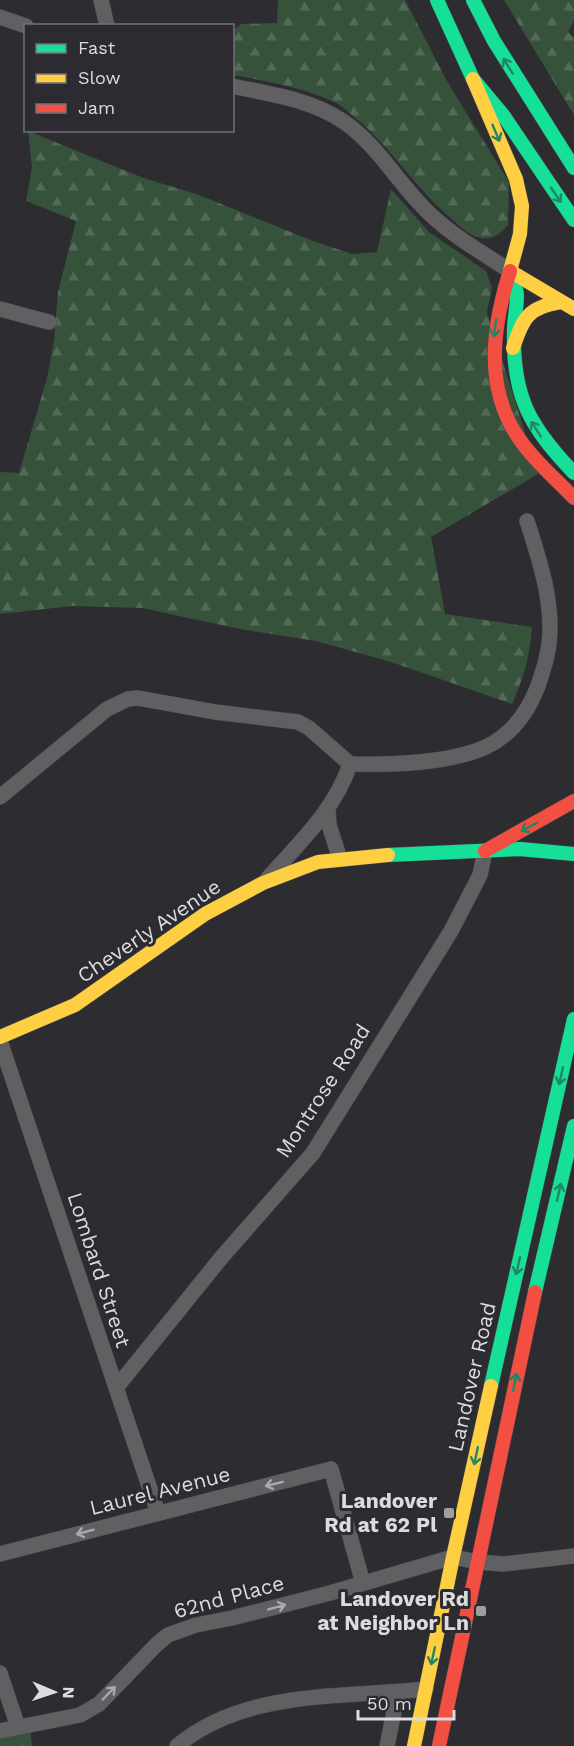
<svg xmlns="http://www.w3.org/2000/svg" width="574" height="1746" font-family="'Work Sans',sans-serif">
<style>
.forest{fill:url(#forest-firs)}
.park{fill:url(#park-crowns)}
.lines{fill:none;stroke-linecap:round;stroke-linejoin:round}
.street-casing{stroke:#49484c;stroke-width:16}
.fast-casing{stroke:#49484c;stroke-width:15}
.slow-casing{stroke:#49484c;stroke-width:15}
.jam-casing{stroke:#49484c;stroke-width:15}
.street{stroke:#605f62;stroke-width:15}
.fast{stroke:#16e098;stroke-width:14}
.slow{stroke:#ffcf43;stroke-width:14}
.jam{stroke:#f24e42;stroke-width:14}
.oneway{stroke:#218664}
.oneway2{stroke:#aaa9ad}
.poi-dot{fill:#9f9ea2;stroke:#2c2b31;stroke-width:2}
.labels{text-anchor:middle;stroke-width:6;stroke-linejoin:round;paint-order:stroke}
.street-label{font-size:21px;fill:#dcdbdf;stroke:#2c2b31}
.poi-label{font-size:21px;font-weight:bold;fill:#dcdbdf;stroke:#2c2b31;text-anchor:end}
</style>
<defs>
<pattern id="forest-firs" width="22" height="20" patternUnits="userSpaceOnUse" patternTransform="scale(1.5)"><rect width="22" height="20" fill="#37523b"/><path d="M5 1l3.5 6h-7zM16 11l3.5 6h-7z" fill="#536a57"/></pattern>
<pattern id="park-crowns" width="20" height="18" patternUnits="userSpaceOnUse" patternTransform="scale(1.5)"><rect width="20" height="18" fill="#37523b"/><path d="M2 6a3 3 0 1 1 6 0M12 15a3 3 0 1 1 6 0" fill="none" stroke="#536a57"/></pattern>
</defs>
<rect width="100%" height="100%" fill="#2d2c30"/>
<g class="forest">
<path d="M 278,0 L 405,0 L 448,83 L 509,182 L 508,225 C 501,233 493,240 481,238 C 470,236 462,228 454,221 C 416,190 391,146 353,116 C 347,111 341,105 334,102 C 305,88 265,81 233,75 L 232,31 L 241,24 L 277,23 Z"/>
<path d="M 504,0 L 574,0 L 574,20 L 568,32 L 574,37 L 574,115 Z"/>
<path d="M 28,131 L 141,177 L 199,195 L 313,241 L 352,254 L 377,252 L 391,189 L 429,232 L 486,271 L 492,288 L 487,312 L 538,474 L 431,537 L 445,614 L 532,627 C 530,655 524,678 512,704 L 391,662 L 316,641 L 240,629 L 142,608 L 72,606 L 0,614 L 0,472 L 19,473 L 47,378 L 54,341 L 58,292 L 76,221 L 26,201 L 32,167 Z"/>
</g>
<path class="park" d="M 30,1727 L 32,1746 L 0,1746 L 0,1731 Z"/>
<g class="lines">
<defs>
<g id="street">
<path d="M 101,0 L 107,26"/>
<path d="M 0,17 L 26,26"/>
<path d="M 232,86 C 269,94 309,99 341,120 C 375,142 394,177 422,206 C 447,233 480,251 510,271"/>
<path d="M 0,309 L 49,322"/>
<path d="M 350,764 C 392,765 447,764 486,747 C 511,735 528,712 538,686 C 541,676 545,666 547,655 C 557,612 540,561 527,521"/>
<path d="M 0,797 L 107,709 L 128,699 L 138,698 L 215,712 L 298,722 L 309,728 L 350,764 C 335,810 299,843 268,878"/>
<path d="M 328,809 L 329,825 L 340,859"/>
<path d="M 0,1041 L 158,1513"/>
<path d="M 116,1388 L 221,1258 L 313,1153 L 451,931 L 480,875 L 485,851"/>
<path d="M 0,1554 L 331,1469 L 363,1583"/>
<path d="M 0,1673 L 18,1727"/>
<path d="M 0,1731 L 80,1715 L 99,1704 L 157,1644 L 168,1635 L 196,1625 L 232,1618 L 330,1593 L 453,1557 L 478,1562 L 504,1564 L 574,1556"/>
<path d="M 177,1746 C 245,1689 343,1698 426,1689"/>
<path d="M 387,1746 L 398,1692"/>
</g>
<g id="fast">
<path d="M 437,0 L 473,79 L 503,115 L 574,220"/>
<path d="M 473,0 L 494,41 L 574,168"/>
<path d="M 510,271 C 522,298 515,303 514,329 C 512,396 529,426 574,473"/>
<path d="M 388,855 L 520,849 L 574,854"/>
<path d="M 535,1292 L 574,1126"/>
<path d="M 491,1386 L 574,1019"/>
</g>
<g id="slow">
<path d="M 473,79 L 516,179 L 522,206 L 520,234 L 510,271 L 574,309"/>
<path d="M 513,348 C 523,318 528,307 561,302"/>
<path d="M 0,1037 L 75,1005 L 205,914 L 263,883 L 318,862 L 388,855"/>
<path d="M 414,1746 L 453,1557 L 491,1386"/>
</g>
<g id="jam">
<path d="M 510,271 C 492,328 484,389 520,440 C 535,462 556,479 574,498"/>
<path d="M 485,851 L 574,801"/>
<path d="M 439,1746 L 535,1292"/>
</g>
</defs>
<use href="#street" class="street-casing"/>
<use href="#fast" class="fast-casing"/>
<use href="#slow" class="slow-casing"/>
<use href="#jam" class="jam-casing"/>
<use href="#street" class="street"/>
<use href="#fast" class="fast"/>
<use href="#slow" class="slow"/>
<use href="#jam" class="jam"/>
</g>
<defs><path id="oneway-shaft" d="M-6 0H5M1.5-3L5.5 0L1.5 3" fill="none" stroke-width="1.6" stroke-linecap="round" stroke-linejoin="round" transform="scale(1.5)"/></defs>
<g class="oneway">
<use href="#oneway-shaft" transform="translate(508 66) rotate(-121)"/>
<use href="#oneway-shaft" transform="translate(496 133) rotate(67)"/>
<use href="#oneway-shaft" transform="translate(556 195) rotate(56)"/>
<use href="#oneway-shaft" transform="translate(495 328) rotate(98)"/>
<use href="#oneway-shaft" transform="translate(536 429) rotate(-123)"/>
<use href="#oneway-shaft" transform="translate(529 827) rotate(152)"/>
<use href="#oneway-shaft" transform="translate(561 1076) rotate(103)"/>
<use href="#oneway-shaft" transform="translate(559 1192) rotate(-77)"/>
<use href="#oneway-shaft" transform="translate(518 1266) rotate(103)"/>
<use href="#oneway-shaft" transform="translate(515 1382) rotate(-78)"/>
<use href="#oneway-shaft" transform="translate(476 1456) rotate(102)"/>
<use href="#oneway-shaft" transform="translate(433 1656) rotate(102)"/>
</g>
<g class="oneway2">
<use href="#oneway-shaft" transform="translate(274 1484) rotate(166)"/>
<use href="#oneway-shaft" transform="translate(85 1532) rotate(165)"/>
<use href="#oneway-shaft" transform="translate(277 1607) rotate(-15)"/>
<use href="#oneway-shaft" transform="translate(109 1693) rotate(-46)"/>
</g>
<g class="poi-dot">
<rect x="443" y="1507" width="12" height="12" rx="3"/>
<rect x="475" y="1605" width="12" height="12" rx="3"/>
</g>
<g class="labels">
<g class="street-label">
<text transform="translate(149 931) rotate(-34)" y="7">Cheverly Avenue</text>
<text transform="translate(323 1091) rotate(-57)" y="7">Montrose Road</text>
<text transform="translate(99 1270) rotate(72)" y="7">Lombard Street</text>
<text transform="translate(472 1377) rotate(-77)" y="7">Landover Road</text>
<text transform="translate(160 1491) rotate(-14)" y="7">Laurel Avenue</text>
<text transform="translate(229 1597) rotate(-15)" y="7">62nd Place</text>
</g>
<g class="poi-label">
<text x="437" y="1508">Landover<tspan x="437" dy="24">Rd at 62 Pl</tspan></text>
<text x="469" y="1606">Landover Rd<tspan x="469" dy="24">at Neighbor Ln</tspan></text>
</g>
</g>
<rect x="24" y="24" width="210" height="108" fill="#2c2b31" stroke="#727177" stroke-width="1.5"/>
<rect x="36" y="44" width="30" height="9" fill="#16e098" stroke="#727177" stroke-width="1.5"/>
<text x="78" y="54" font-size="18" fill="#dcdbdf">Fast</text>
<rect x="36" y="74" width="30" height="9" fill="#ffcf43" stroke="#727177" stroke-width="1.5"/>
<text x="78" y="84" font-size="18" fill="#dcdbdf">Slow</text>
<rect x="36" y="104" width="30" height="9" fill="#f24e42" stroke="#727177" stroke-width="1.5"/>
<text x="78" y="114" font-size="18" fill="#dcdbdf">Jam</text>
<g transform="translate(54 1692) rotate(92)" stroke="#2c2b31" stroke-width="4.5" paint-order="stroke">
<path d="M0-4.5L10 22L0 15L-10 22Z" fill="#dcdbdf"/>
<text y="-9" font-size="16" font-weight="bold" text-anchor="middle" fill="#dcdbdf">N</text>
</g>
<path d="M358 1710v9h96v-9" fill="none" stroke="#dcdbdf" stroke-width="3"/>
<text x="367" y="1710" font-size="18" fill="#dcdbdf" stroke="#2c2b31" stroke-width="4.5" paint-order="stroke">50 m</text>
</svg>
